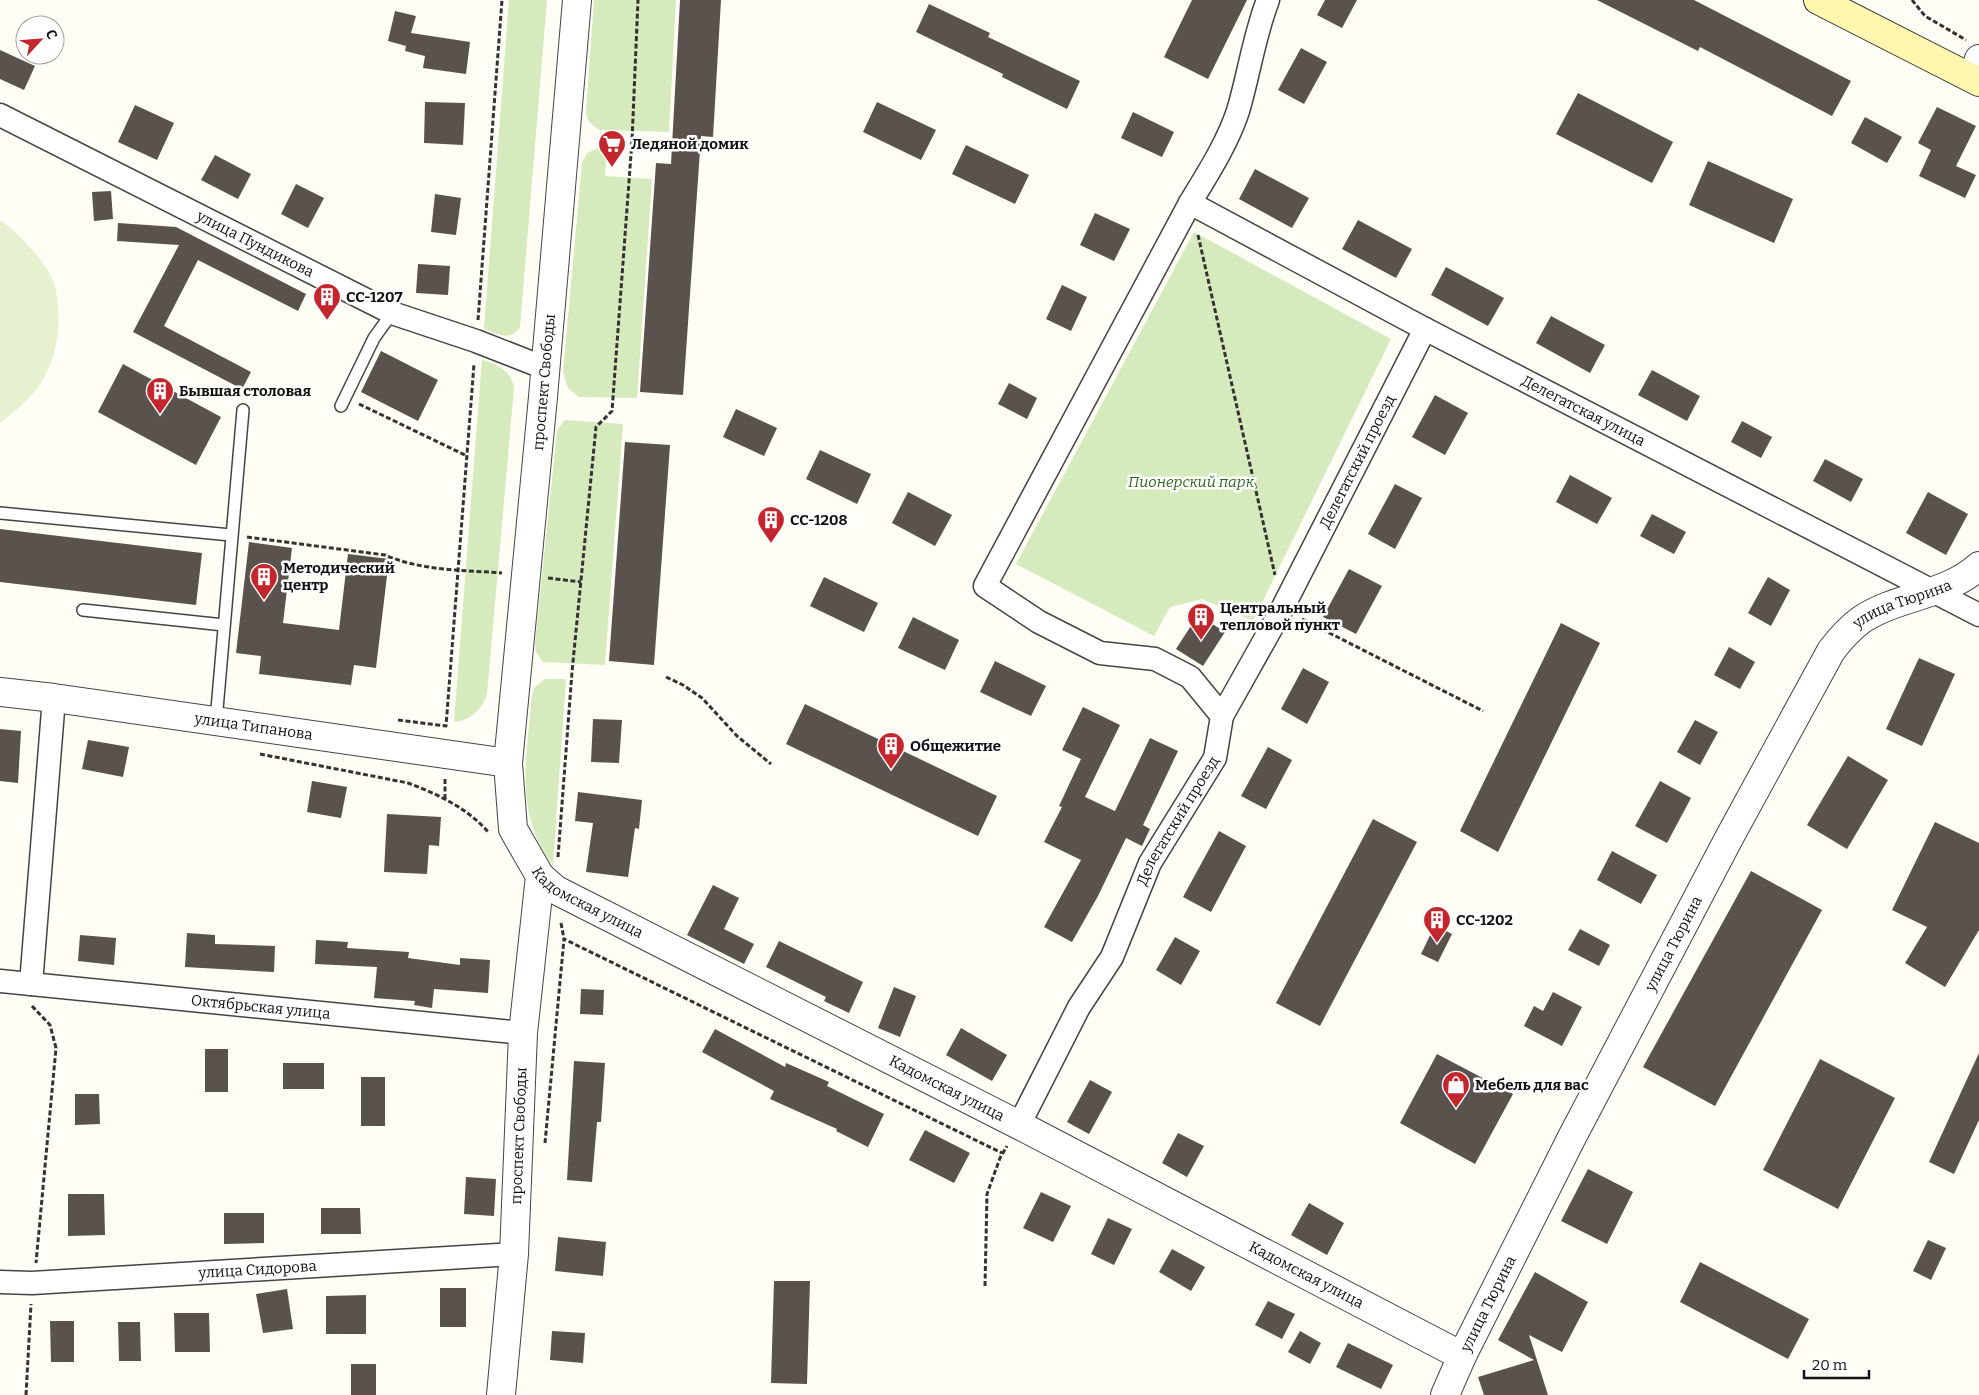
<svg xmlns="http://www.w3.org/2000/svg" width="1979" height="1395" font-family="Bitter,serif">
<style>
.green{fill:#d5ebbd}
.pitch{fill:#e6f2cf}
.building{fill:#5a524d}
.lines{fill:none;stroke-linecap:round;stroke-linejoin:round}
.service-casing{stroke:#444;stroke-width:14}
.minor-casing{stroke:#444;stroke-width:25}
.tertiary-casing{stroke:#444;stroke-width:30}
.secondary-casing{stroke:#333;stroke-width:30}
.path{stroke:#333;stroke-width:3;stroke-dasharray:5 2.5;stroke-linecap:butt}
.service{stroke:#fff;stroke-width:11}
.minor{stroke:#fff;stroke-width:22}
.tertiary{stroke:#fff;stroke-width:28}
.secondary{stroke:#fff6b0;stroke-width:28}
.labels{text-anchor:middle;stroke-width:5;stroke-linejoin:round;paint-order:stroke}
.poi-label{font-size:15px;font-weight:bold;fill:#111;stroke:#fff;text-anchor:start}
.street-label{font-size:15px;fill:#111;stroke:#fff}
.park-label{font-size:15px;font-style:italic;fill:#2f6b1f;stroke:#fff}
</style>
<rect width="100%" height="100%" fill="#fffdf5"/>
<g class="green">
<path d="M 509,0 L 547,0 L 520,327 C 511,342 497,334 484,329 Z"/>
<path d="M 594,0 L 676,0 L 669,132 L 600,130 C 592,126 587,121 586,112 Z"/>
<path d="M 598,148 L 607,148 L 605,176 L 652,179 L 637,398 L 579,397 L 568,388 L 563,372 L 582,163 L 587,153 Z"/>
<path d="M 1194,232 L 1391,339 L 1253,621 L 1202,599 L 1170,607 L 1154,636 L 1016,564 Z"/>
<path d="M 482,359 C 497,366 511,369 514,388 L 487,694 C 482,710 471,720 454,722 Z"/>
<path d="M 565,420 L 623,424 L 605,665 L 543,662 L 536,652 L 535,644 L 557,430 Z"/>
<path d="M 545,679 L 566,679 L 553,865 C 513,813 527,755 532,695 L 534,688 Z"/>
</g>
<path class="pitch" d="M 0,220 C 17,231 51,267 55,287 C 63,321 58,357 39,386 C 29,400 14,412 0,423 Z"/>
<g class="building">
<path d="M 680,0 L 721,0 L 713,137 L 701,136 L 683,395 L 640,392 L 656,163 L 671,164 Z"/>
<path d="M 1192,0 L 1247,0 L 1208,79 L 1164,57 Z"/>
<path d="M 1325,0 L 1357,0 L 1342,28 L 1317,15 Z"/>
<path d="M 1597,0 L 1694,0 L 1851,81 L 1832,116 L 1700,47 L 1698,51 Z"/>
<path d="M 929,4 L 990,33 L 988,37 L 1080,81 L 1067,109 L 1002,77 L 1003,74 L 916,32 Z"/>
<path d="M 395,11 L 416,16 L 411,33 L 470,42 L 466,74 L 423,68 L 425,56 L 405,51 L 406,46 L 388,41 Z"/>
<path d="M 1301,48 L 1327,62 L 1304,104 L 1278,90 Z"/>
<path d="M 0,50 L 35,66 L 24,90 L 0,79 Z"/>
<path d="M 1578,93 L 1673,142 L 1652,183 L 1556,134 Z"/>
<path d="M 425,102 L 465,103 L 463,145 L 424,143 Z"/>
<path d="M 877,102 L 936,130 L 921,160 L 863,132 Z"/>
<path d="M 135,105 L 174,123 L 157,160 L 118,142 Z"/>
<path d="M 1937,107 L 1976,126 L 1956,166 L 1976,175 L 1965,198 L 1919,176 L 1931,150 L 1918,143 Z"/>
<path d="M 1133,112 L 1174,132 L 1162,157 L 1121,138 Z"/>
<path d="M 1865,117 L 1902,137 L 1887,163 L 1851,143 Z"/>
<path d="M 966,145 L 1029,175 L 1015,204 L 952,174 Z"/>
<path d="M 215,155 L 251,174 L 238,199 L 201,180 Z"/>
<path d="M 1708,161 L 1793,199 L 1774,243 L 1689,205 Z"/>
<path d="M 1255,169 L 1309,198 L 1292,228 L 1239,199 Z"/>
<path d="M 296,184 L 324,198 L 308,228 L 281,214 Z"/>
<path d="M 111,191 L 113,219 L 94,221 L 92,192 Z"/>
<path d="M 435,194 L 461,198 L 456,235 L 431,232 Z"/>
<path d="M 1095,213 L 1130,229 L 1114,261 L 1080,245 Z"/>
<path d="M 1358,220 L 1412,249 L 1396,278 L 1342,249 Z"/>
<path d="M 118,223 L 176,227 L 306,294 L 298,311 L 198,260 L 164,326 L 251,372 L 242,389 L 133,332 L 179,245 L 117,241 Z"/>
<path d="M 418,264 L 450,266 L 448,295 L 416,293 Z"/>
<path d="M 1446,267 L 1504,298 L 1488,326 L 1431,295 Z"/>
<path d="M 1062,285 L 1087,297 L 1071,331 L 1046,319 Z"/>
<path d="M 1551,316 L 1605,345 L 1590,373 L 1536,343 Z"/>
<path d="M 381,351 L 438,380 L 418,421 L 361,392 Z"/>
<path d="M 123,364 L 221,417 L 196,465 L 98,412 Z"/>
<path d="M 1652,370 L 1700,396 L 1687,421 L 1638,395 Z"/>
<path d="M 1009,383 L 1037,398 L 1027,419 L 998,404 Z"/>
<path d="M 1435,395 L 1468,413 L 1445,455 L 1412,437 Z"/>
<path d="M 736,409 L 777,428 L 764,456 L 723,437 Z"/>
<path d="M 1742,421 L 1772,437 L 1761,458 L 1731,442 Z"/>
<path d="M 625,442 L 670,445 L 654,665 L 609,661 Z"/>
<path d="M 820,450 L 871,474 L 857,504 L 806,479 Z"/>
<path d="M 1825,459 L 1863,479 L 1851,502 L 1813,481 Z"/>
<path d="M 1570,475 L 1612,498 L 1597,524 L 1556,502 Z"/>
<path d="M 1395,484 L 1422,498 L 1395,549 L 1368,534 Z"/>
<path d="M 908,492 L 952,515 L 935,546 L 892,523 Z"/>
<path d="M 1928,492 L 1968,514 L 1946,555 L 1906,533 Z"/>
<path d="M 1652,514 L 1686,532 L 1674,554 L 1640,536 Z"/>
<path d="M 0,529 L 202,553 L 196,605 L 0,582 Z"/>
<path d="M 249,542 L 292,548 L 283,623 L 339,630 L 348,554 L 389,559 L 376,668 L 354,665 L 351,685 L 259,674 L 261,656 L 236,653 Z"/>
<path d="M 1349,569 L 1382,586 L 1356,634 L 1323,617 Z"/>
<path d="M 824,577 L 878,603 L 864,632 L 810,606 Z"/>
<path d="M 1768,577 L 1790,590 L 1771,626 L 1748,613 Z"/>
<path d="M 1198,615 L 1225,632 L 1203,666 L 1176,649 Z"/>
<path d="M 913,617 L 959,640 L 945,670 L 898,648 Z"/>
<path d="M 1561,623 L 1600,643 L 1498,852 L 1460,831 Z"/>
<path d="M 1729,647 L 1755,662 L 1740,689 L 1714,675 Z"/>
<path d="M 1919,658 L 1955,674 L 1922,746 L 1886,729 Z"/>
<path d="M 995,661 L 1046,686 L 1031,716 L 980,692 Z"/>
<path d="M 1303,668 L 1329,682 L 1307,724 L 1281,709 Z"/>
<path d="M 805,704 L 997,796 L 978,836 L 786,744 Z"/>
<path d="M 1083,707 L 1120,725 L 1085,797 L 1115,811 L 1150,738 L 1178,751 L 1143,825 L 1150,829 L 1142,846 L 1126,838 L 1098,896 L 1072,942 L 1044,927 L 1081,860 L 1044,842 L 1062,807 L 1059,806 L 1081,759 L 1062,750 Z"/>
<path d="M 593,719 L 622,720 L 619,763 L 591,762 Z"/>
<path d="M 1695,720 L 1718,732 L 1700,765 L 1677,752 Z"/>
<path d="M 0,729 L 21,731 L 18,783 L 0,781 Z"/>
<path d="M 88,740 L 129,747 L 123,777 L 82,769 Z"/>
<path d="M 1268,747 L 1292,760 L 1266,809 L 1241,796 Z"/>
<path d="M 1848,756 L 1888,780 L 1847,849 L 1807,825 Z"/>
<path d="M 312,781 L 347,787 L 341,818 L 307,812 Z"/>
<path d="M 1660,781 L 1691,798 L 1667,843 L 1635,826 Z"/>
<path d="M 578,792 L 642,800 L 639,829 L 635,828 L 628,877 L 586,872 L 593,823 L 575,821 Z"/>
<path d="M 387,814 L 441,817 L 439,846 L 429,845 L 427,874 L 384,872 Z"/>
<path d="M 1373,819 L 1417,842 L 1320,1026 L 1276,1003 Z"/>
<path d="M 1935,822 L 1979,843 L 1979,930 L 1945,987 L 1905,963 L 1927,927 L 1892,910 Z"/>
<path d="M 1219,831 L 1246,846 L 1211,912 L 1183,897 Z"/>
<path d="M 1612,851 L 1657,875 L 1641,904 L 1597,880 Z"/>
<path d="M 1751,871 L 1822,910 L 1715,1106 L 1643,1067 Z"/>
<path d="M 713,885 L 739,898 L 724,929 L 754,944 L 744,964 L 687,935 Z"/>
<path d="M 1435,925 L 1452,934 L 1438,962 L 1421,954 Z"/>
<path d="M 1580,929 L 1610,945 L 1599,966 L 1568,950 Z"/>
<path d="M 187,933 L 215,935 L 215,944 L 275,946 L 274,972 L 185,967 Z"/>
<path d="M 80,935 L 116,938 L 114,965 L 78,961 Z"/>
<path d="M 1175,937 L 1200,951 L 1181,985 L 1156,970 Z"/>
<path d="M 316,940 L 348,942 L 347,948 L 409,952 L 408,958 L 460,965 L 460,958 L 490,960 L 488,993 L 434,989 L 432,1008 L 414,1005 L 415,1001 L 374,998 L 377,967 L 315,964 Z"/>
<path d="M 779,941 L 863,982 L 849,1013 L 824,1001 L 826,997 L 766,967 Z"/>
<path d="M 894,987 L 916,996 L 900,1037 L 878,1028 Z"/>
<path d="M 581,989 L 604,990 L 603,1015 L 580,1014 Z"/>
<path d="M 1553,992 L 1582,1007 L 1562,1046 L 1524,1026 L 1534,1006 L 1543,1011 Z"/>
<path d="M 961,1028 L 1007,1055 L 992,1081 L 946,1055 Z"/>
<path d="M 715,1029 L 785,1067 L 786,1063 L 829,1082 L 827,1086 L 884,1114 L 868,1147 L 836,1131 L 837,1129 L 770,1099 L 774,1091 L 702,1052 Z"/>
<rect x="205" y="1049" width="23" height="43"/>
<path d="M 1979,1053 L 1979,1120 L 1954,1174 L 1929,1162 Z"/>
<path d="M 1437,1054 L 1513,1094 L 1475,1164 L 1400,1123 Z"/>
<path d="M 1820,1059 L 1895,1098 L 1838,1209 L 1763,1170 Z"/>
<path d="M 574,1061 L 605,1063 L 601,1122 L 597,1122 L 592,1182 L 567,1180 Z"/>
<rect x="283" y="1063" width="41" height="26"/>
<rect x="361" y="1077" width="24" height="49"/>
<path d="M 1090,1080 L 1112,1092 L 1089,1134 L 1067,1122 Z"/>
<path d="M 75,1094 L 99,1094 L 100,1124 L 75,1125 Z"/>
<path d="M 925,1130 L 970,1153 L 954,1183 L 909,1160 Z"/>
<path d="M 1178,1133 L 1204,1146 L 1187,1177 L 1162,1163 Z"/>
<path d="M 1588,1169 L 1633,1192 L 1607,1244 L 1561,1221 Z"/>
<path d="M 466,1177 L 496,1179 L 494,1216 L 464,1214 Z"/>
<path d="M 1041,1192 L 1071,1206 L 1053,1242 L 1023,1228 Z"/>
<path d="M 68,1194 L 104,1194 L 105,1235 L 68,1236 Z"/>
<path d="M 1309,1203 L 1344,1223 L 1327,1255 L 1291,1235 Z"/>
<path d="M 321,1208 L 360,1208 L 361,1234 L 321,1234 Z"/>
<path d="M 224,1213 L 264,1213 L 264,1243 L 224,1244 Z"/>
<path d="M 1108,1218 L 1132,1229 L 1114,1265 L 1091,1254 Z"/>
<path d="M 558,1237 L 606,1242 L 603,1276 L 555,1271 Z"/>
<path d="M 1928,1240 L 1946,1248 L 1931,1280 L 1913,1271 Z"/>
<path d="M 1172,1249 L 1205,1267 L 1191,1291 L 1159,1272 Z"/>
<path d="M 1700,1262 L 1809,1319 L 1788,1359 L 1680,1302 Z"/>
<path d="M 1535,1272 L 1588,1302 L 1562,1352 L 1529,1335 L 1548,1395 L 1484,1395 L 1478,1377 L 1534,1360 L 1498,1340 Z"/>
<path d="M 774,1281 L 810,1281 L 807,1384 L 771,1383 Z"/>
<rect x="440" y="1288" width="26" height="39"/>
<path d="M 287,1289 L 293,1329 L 263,1333 L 256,1294 Z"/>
<path d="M 366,1295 L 366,1334 L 326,1334 L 326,1296 Z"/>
<path d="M 1268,1301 L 1295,1314 L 1282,1339 L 1255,1325 Z"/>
<path d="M 174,1313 L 209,1313 L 210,1352 L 175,1352 Z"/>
<path d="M 50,1321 L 74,1321 L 74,1362 L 51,1362 Z"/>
<path d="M 118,1322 L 140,1322 L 141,1361 L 119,1361 Z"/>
<path d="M 552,1331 L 585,1333 L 583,1363 L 550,1360 Z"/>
<path d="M 1300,1331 L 1321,1343 L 1310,1364 L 1288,1352 Z"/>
<path d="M 1348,1343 L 1393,1365 L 1381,1389 L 1336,1367 Z"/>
<rect x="351" y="1364" width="25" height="31"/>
</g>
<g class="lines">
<defs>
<g id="service">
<path d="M 341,406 L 374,338 L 392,313"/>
<path d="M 0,513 L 231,535"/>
<path d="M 83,610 L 224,625"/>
<path d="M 216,721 L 243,410"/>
</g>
<g id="minor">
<path id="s1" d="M 0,115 L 392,313 L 476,341 L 545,368"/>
<path id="s2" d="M 1190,203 L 1425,329 L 1979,615"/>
<path d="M 1222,716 L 1190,677 L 1155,659 L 1100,653 L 1039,622 L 985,586 L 1190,203 C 1208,173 1227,144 1238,111 C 1249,74 1254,36 1268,0"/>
<path id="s3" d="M 0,981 L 523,1033"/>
<path d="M 31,984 L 54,698"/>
<path id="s4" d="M 1019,1125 L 1079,1007 L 1112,957 L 1150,863 L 1215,758 L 1222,716 L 1282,609 L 1425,329"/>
<path id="s5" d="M 0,1282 L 32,1283 L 514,1254"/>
</g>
<g id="tertiary">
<path id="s6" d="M 577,0 L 543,397 L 508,763 L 513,829 L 540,876 L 556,890 L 1019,1125 L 1462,1356"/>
<path d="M 1972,78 L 1979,59"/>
<path id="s7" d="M 0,692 L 54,698 L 508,763"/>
<path id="s8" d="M 501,1395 L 514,1254 L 523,1033 L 540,876"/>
<path id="s9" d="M 1445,1395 L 1462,1356 L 1571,1139 L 1729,838 L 1831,651 C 1840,639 1849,629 1861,620 C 1896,596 1946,596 1979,566"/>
</g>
<path id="secondary" d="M 1818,0 L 1979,82"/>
</defs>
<use href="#service" class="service-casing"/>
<use href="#minor" class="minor-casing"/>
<use href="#tertiary" class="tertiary-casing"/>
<use href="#secondary" class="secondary-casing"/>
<g class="path">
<path d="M 1912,0 L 1925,16 L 1966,40"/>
<path d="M 1198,235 L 1275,575"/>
<path d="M 478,320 L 502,0"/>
<path d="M 359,404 L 467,456"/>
<path d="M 247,537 L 385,555 C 422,571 463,570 502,573"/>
<path d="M 548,578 L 581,582"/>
<path d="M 1302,619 L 1483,711"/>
<path d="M 666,677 L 683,685 L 702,698 L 737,736 L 771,764"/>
<path d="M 398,720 L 446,726 L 474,364"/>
<path d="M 260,754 L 408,783 C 437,794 468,808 489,833"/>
<path d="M 445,799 L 445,779"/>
<path d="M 558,857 L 572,672 L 596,427 L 612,411 L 632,141 L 638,0"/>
<path d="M 561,923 L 564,939"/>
<path d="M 32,1006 L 50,1025 L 56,1048 L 36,1263"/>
<path d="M 545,1143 L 564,939 L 1002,1153"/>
<path d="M 985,1286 L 987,1194 L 1000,1158 L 1007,1146"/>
<path d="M 26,1395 L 31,1304"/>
</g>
<use href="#service" class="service"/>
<use href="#minor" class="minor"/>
<use href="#tertiary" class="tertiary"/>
<use href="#secondary" class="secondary"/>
</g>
<defs>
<symbol id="supermarket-pin" viewBox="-11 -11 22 30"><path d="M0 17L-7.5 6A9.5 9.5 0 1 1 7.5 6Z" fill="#c4262e" stroke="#fff"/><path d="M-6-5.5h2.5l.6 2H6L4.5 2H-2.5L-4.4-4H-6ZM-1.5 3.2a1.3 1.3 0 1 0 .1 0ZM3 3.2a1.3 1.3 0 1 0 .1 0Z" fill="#fff"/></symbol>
<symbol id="building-pin" viewBox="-11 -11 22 30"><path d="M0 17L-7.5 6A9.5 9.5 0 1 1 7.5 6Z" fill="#c4262e" stroke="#fff"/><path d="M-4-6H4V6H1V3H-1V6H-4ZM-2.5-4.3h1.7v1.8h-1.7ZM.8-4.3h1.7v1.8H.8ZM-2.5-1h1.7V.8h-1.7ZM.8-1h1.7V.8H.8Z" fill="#fff"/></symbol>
<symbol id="shop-pin" viewBox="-11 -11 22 30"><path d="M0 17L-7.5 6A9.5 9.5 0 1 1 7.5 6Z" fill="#c4262e" stroke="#fff"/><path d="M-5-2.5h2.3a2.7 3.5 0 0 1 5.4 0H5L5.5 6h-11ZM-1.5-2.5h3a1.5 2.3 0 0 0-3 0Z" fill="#fff"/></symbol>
</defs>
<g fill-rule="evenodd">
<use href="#supermarket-pin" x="596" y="128" width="32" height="43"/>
<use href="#building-pin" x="311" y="281" width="32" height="43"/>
<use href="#building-pin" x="144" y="375" width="32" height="43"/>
<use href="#building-pin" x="755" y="504" width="32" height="43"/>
<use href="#building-pin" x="248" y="561" width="32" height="43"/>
<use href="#building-pin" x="1185" y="601" width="32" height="43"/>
<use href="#building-pin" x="875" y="730" width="32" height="43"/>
<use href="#building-pin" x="1421" y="904" width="32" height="43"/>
<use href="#shop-pin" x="1440" y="1069" width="32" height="43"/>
</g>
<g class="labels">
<g class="poi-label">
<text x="631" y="149">Ледяной домик</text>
<text x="346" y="302">СС-1207</text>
<text x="179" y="396">Бывшая столовая</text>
<text x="790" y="525">СС-1208</text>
<text x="283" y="573">Методический<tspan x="283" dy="17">центр</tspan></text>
<text x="1220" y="613">Центральный<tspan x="1220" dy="17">тепловой пункт</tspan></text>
<text x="910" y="751">Общежитие</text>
<text x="1456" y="925">СС-1202</text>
<text x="1475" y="1090">Мебель для вас</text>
</g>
<g class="street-label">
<text dy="5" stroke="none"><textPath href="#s1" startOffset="286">улица Пундикова</textPath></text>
<text transform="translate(544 382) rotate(-85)" y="5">проспект Свободы</text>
<text dy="5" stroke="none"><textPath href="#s2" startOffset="445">Делегатская улица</textPath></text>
<text dy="5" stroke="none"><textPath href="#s4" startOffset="748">Делегатский проезд</textPath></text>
<text dy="5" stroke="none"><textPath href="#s9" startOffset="926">улица Тюрина</textPath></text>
<text dy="5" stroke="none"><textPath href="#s7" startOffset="256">улица Типанова</textPath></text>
<text dy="5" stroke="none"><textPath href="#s4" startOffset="344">Делегатский проезд</textPath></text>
<text dy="5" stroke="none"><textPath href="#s6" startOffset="941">Кадомская улица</textPath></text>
<text dy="5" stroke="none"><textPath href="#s9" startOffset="506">улица Тюрина</textPath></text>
<text dy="5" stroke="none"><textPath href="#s3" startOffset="262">Октябрьская улица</textPath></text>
<text dy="5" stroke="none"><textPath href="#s6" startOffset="1346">Кадомская улица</textPath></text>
<text dy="5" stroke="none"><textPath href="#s8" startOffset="260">проспект Свободы</textPath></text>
<text dy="5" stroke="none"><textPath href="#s5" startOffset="258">улица Сидорова</textPath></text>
<text dy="5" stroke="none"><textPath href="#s6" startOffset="1751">Кадомская улица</textPath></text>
<text dy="5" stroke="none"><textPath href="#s9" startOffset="101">улица Тюрина</textPath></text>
</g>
<g class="park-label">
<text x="1191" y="487">Пионерский парк</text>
</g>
</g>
<g transform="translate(40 40) rotate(64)"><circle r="24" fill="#ffffff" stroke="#a0a0a0"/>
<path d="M0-4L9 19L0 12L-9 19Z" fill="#c4262e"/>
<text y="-8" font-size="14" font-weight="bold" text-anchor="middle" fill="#111111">С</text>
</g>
<path d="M1804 1370v8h65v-8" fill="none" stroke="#111111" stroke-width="2.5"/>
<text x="1812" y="1370" font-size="15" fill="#111111" stroke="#ffffff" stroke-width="4" paint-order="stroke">20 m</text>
</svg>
